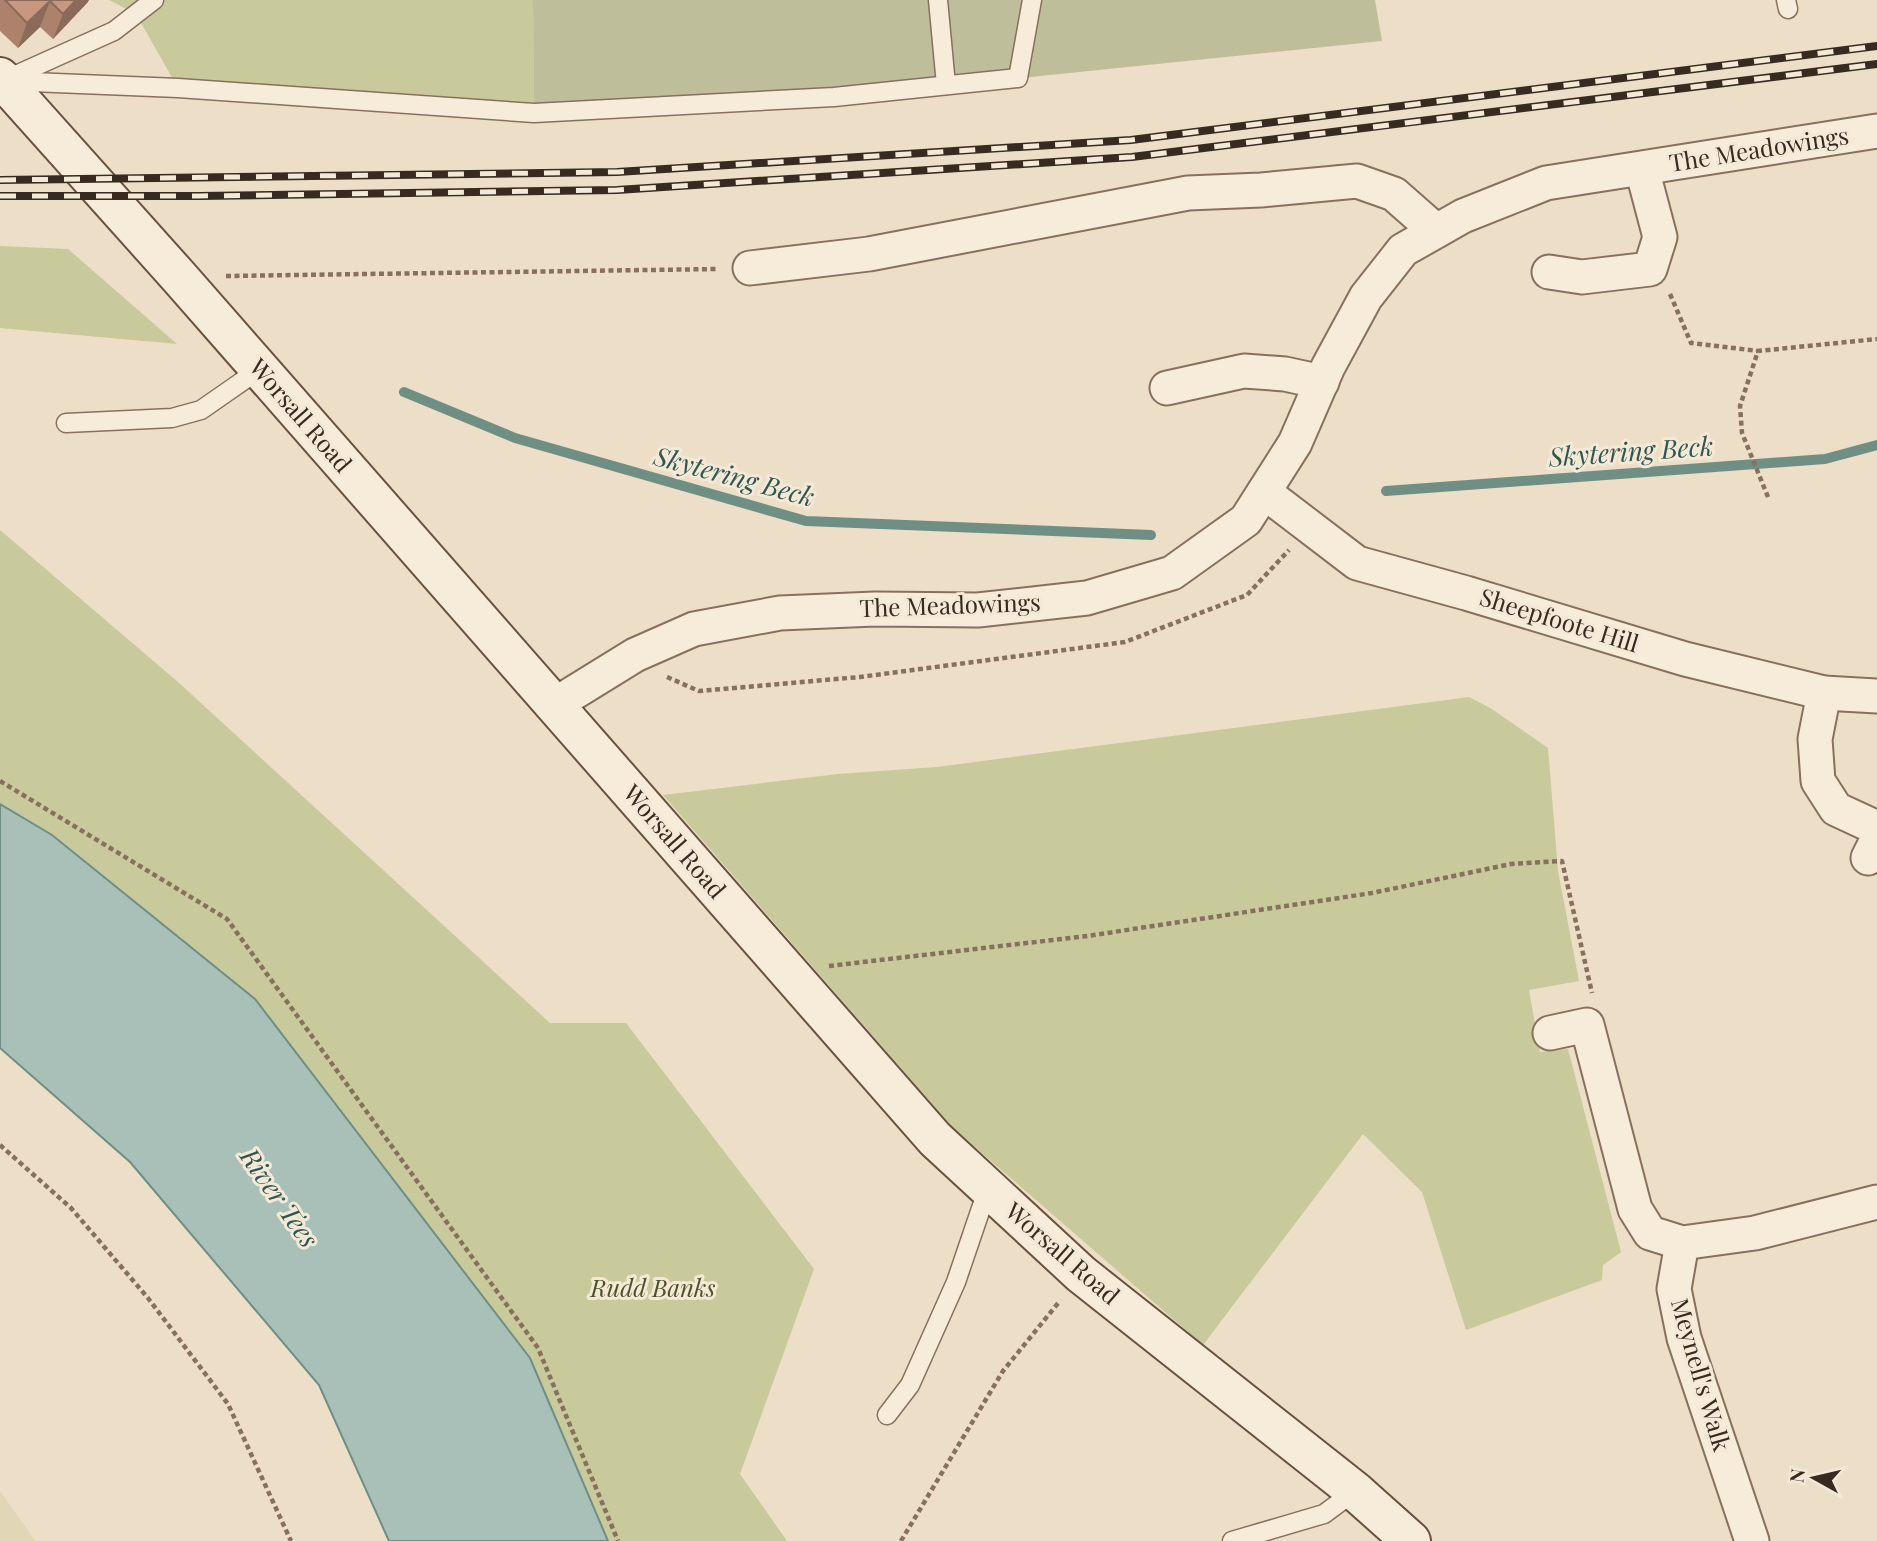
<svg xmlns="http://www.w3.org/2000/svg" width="1877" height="1541" font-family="'Playfair Display',serif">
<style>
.farmland{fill:#e1d6b5}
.green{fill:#c8ca9b}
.cemetery{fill:#bebf9a}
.water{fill:#a8c0b7;stroke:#6f8e84;stroke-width:2}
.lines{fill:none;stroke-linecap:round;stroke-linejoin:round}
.stream{stroke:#6f8e84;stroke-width:10}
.service-casing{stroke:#87705d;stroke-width:21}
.minor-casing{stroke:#87705d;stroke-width:37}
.secondary-casing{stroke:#695140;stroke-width:42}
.path{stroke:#87705d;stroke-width:4.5;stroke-dasharray:5 3.5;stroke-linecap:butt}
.service{stroke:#f7ecda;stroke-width:18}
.minor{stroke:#f7ecda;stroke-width:33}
.secondary{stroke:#f7ecda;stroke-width:38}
.rail-casing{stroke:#382a20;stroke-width:8}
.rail{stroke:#f4e9d6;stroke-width:5;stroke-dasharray:16;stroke-linecap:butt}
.wall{fill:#ac826d}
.shaded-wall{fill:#8c6a59}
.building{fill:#c8977f;stroke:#8c6a59;stroke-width:2}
.labels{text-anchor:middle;stroke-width:6;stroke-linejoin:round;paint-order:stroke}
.street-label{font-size:24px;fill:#382a20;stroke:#f4e9d6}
.park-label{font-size:24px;font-style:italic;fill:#4c5328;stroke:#f4e9d6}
.water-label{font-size:26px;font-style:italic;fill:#305751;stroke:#f4e9d6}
</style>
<rect width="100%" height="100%" fill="#ecdec7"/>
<path class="farmland" d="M 0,1491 L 35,1541 L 0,1541 Z"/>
<g class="green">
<path d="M 109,0 L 533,0 L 534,113 L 178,88 L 136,14 Z"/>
<path d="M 0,246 L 68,249 L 177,344 L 0,328 Z"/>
<path d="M 0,530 L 178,682 L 550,1023 L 626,1023 L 814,1269 L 740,1474 L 787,1541 L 608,1541 L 530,1358 L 255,999 L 52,835 L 0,804 Z"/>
<path d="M 1469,697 L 1492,709 L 1548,748 L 1558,871 L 1579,981 L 1529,990 L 1540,1052 L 1568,1049 L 1621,1252 L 1603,1265 L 1602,1280 L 1466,1330 L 1422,1192 L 1363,1134 L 1203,1345 L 954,1129 L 663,795 L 838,774 L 937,767 Z"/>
</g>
<path class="cemetery" d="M 533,0 L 1375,0 L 1382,41 L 834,97 L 534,113 Z"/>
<path class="water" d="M 0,804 L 52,835 L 255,999 L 530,1358 L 608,1541 L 389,1541 L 319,1385 L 130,1162 L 0,1048 Z"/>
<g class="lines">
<g class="stream">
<path d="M 404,392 L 515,438 L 806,521 L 1151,535"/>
<path d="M 1386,491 L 1825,459 L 1877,445"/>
</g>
<defs>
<g id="service">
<path d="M 938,0 L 946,85"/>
<path d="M 1786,0 L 1788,9"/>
<path d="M 7,79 L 114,31 L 154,0"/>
<path d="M 7,81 L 178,88 L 534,113 L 834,97 L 1018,78 L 1032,0"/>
<path d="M 66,423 L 172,418 L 201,410 L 260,369"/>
<path d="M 887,1415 L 910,1385 L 956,1282 L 988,1188"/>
<path d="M 1232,1541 L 1324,1514 L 1355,1491"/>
</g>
<g id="minor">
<path d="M 750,268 L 869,254 L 1188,193 L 1261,190 L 1357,181 L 1394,194 L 1436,231"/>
<path d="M 1549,272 L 1582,277 L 1650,269 L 1660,237 L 1642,169"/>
<path d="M 1167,388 L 1244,371 L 1285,374 L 1322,382"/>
<path d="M 1264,492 L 1357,563 L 1466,593 L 1685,659 L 1824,693 L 1877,696"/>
<path d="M 1824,693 L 1815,739 L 1818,781 L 1836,809 L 1877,828"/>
<path d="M 554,705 L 635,655 L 694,629 L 780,613 L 875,609 L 978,610 L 1087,598 L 1172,573 L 1246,520 L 1295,443 L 1328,367 L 1366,297 L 1403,250 L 1463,216 L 1546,183 L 1877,131"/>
<path d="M 1868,858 L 1877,840"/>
<path d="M 1550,1033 L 1587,1025 L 1635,1209 L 1650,1233 L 1682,1243 L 1674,1289 L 1684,1338 L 1752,1541"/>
<path d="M 1682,1243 L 1755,1233 L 1877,1202"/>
</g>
<path id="secondary" d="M 0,77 L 179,277 L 935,1139 L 1081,1274 L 1355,1491 L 1411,1541"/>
</defs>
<use href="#service" class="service-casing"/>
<use href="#minor" class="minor-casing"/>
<use href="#secondary" class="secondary-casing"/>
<g class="path">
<path d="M 226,276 L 718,269"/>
<path d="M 1670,294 L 1691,343 L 1758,351"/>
<path d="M 1768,497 L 1742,433 L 1740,406 L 1758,351 L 1877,339"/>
<path d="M 667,677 L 699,691 L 860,677 L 1125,642 L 1247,595 L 1289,550"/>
<path d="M 0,781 L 227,919 L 538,1348 L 618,1541"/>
<path d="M 829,966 L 1087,936 L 1372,893 L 1511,864 L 1562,861 L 1592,993"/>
<path d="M 0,1145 L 71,1208 L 148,1298 L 228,1404 L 291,1541"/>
<path d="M 901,1541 L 1003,1371 L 1059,1302"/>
</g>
<use href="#service" class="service"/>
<use href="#minor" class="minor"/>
<use href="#secondary" class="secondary"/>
<defs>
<g id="rail">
<path d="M 0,180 L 617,172 L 1131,140 L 1877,46"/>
<path d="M 0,196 L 199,196 L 617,190 L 1132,157 L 1877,64"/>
</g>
</defs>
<use href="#rail" class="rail-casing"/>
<use href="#rail" class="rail"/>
</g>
<path class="wall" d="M 0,0 L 89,0 L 87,3 L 53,39 L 40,27 L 18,48 L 0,31 Z"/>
<g class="shaded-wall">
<path d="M 76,0 L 89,0 L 87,3 L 53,39 L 63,14 Z"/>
<path d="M 50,1 L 40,27 L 18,48 L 27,23 Z"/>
</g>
<path class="building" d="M 5,0 L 76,0 L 63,14 L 50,1 L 27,23 Z"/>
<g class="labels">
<g class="street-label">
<text transform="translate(1759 150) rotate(-9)" y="8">The Meadowings</text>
<text transform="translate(300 416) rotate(49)" y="8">Worsall Road</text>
<text transform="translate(950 606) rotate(-2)" y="8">The Meadowings</text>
<text transform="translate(1559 621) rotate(17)" y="8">Sheepfoote Hill</text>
<text transform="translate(674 842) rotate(49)" y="8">Worsall Road</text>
<text transform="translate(1062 1254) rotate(41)" y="8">Worsall Road</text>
<text transform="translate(1700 1375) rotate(74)" y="8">Meynell's Walk</text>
</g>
<g class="park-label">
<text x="653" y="1297">Rudd Banks</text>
</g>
<g class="water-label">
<text transform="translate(1631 452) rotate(-4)" y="9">Skytering Beck</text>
<text transform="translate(734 477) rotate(15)" y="9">Skytering Beck</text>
<text transform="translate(279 1198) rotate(55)" y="9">River Tees</text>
</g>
</g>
<g transform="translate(1814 1478) rotate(278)" stroke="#f4e9d6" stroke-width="5" paint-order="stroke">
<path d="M0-5L12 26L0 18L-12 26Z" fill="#382a20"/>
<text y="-10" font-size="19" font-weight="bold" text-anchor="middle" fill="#382a20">N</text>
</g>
</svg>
